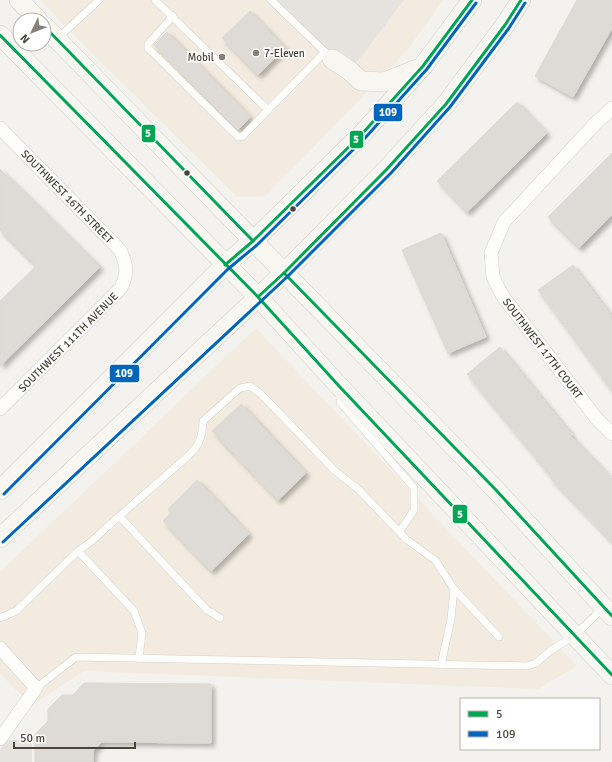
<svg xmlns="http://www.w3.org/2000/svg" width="612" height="762" font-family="Signika,sans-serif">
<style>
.commercial{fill:#f3ebdf}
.parking{fill:#e6e3df}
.building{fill:#dedbd6;stroke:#dcd9d4;filter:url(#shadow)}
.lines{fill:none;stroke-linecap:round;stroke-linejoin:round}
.service-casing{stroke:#d2d0cb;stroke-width:8}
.minor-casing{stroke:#d2d0cb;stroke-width:14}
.secondary-casing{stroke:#d3cfc5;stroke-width:20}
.service{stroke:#fdfdfc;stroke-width:7}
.minor{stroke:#fdfdfc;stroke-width:13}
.secondary{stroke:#f7f6f1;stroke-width:19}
.bus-1-casing{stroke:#fff;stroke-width:6}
.bus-2-casing{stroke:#fff;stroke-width:6}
.bus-1{stroke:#00a651;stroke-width:3}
.bus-2{stroke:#0065bd;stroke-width:3}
.poi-dot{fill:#868178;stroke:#fff;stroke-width:1.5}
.bus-dot{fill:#4b4439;stroke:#fff;stroke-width:1.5}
.labels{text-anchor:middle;stroke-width:3.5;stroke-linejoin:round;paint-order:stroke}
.poi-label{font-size:11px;fill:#4b4439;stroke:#fff;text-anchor:start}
.street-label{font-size:11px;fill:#4b4439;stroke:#fff}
.line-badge{stroke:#fff;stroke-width:1.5}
.badge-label{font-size:11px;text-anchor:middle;font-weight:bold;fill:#fff}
</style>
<defs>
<filter id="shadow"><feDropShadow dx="3.5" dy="3.5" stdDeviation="2" flood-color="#0004"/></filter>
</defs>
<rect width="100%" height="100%" fill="#f4f2ee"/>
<g class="commercial">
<path d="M 40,0 L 443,0 L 406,52 L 266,196 L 237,197 L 81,42 Z"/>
<path d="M 256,328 L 577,666 L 538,689 L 84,671 L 34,704 L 17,691 L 0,673 L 0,572 Z"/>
</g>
<g class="parking">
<path d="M 271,0 L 404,0 L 350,71 Z"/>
<path d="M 32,739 L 32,762 L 0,762 L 0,750 L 6,740 Z"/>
</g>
<g class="building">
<path d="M 577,0 L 612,0 L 612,28 L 573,97 L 535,76 Z"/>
<path d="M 250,11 L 285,48 L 258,75 L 222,38 Z"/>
<path d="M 167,32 L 250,117 L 238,130 L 154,45 Z"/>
<path d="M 517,102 L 547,133 L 467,212 L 437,181 Z"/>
<path d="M 612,153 L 612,215 L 579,248 L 548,217 Z"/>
<path d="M 0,169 L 100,267 L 0,366 L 0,301 L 36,266 L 0,230 Z"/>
<path d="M 441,233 L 486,337 L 448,353 L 402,250 Z"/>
<path d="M 573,265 L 612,317 L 612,391 L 538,290 Z"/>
<path d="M 500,347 L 572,435 L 571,436 L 612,479 L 612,542 L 551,479 L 552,478 L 467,374 Z"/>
<path d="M 241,404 L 306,473 L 278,500 L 212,431 Z"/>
<path d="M 197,480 L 249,534 L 211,571 L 163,521 L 171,513 L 168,509 Z"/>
<path d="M 84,683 L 211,684 L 211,743 L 102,742 L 93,751 L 93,762 L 35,762 L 35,734 L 48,721 L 48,709 L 62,695 L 73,695 Z"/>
</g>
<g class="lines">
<defs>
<g id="service">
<path d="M 155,0 L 268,110 L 325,52"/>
<path d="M 271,0 L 327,54"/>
<path d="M 173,16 L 148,44 L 148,48 L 238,137 L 243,136 L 268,110"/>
<path d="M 58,38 L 99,0"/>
<path d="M 340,392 L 340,402 L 414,488 L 414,510 L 400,531"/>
<path d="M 120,517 L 207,610 L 220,618"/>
<path d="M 78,551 L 134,611 L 142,633 L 139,658"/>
<path d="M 0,618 L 16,611 L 78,551 L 92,541 L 107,527 L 188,456 C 200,445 202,437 203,421 L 240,388 L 250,386 L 261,394 L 334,470 L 359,490 L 407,540 L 435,560 L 454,589 L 499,637"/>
<path d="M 441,665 L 451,619 L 454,589"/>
<path d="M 36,688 L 76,657 L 527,666 L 536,663 L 550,651 L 575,635 L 604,607"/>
</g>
<g id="minor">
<path id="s1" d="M 612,108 L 594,125 L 504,222 L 491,253 L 493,277 L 502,295 L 597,419 L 612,434"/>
<path id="s2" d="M 0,128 L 120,250 C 127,265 128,273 121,288 L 0,409"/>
<path d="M 0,648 L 36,688 L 0,739"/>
</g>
<g id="secondary">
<path d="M 19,0 L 38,20"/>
<path d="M 44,26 L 496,490 L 612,616"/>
<path d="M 0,35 L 258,297 L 339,386 L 612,675"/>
<path d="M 332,59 L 350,71 L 361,81 L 384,82 L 420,68"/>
<path d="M 0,490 L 225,265 L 253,241 L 362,134 L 423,66 L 472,0"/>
<path d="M 0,538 L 284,273 L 387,169 L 446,104 L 505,25 L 521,0"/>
</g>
</defs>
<use href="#service" class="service-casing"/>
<use href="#minor" class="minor-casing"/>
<use href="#secondary" class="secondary-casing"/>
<use href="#service" class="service"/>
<use href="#minor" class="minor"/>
<use href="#secondary" class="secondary"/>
<defs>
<g id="bus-1">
<path d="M 44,26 L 253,241"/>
<path d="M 0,35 L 258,297 L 339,386 L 612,675"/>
<path d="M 225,265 L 253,241 L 362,134 L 423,66 L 472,0"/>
<path d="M 284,273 L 496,490 L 612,616"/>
<path d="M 259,296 L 284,273 L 387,169 L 446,104 L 505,25 L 521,0"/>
</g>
<g id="bus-2">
<path d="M 4,494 L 228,269 L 257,245 L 366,137 L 427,69 L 476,3"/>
<path d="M 3,542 L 287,277 L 391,173 L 450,107 L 509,28 L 525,3"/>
</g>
</defs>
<use href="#bus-1" class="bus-1-casing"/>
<use href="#bus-2" class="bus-2-casing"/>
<use href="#bus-1" class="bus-1"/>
<use href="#bus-2" class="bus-2"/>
</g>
<g class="poi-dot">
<circle cx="256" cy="53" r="4"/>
<circle cx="222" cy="57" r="4"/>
</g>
<g class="bus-dot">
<circle cx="187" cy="173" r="3.5"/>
<circle cx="293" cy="209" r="3.5"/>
</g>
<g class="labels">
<g class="poi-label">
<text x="264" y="57">7-Eleven</text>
<text x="214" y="61" text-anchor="end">Mobil</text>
</g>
<g class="street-label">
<text dy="4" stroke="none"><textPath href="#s2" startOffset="96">SOUTHWEST 16TH STREET</textPath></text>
<text transform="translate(68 342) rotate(-45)" y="4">SOUTHWEST 111TH AVENUE</text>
<text dy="4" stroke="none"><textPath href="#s1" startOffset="302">SOUTHWEST 17TH COURT</textPath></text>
</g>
</g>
<g class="line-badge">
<rect x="373" y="103" width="30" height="19" rx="4" fill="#0065bd"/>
<rect x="141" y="124" width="15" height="19" rx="4" fill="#00a651"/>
<rect x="349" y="130" width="15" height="19" rx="4" fill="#00a651"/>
<rect x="109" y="364" width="31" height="19" rx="4" fill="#0065bd"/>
<rect x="452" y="504" width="16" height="20" rx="4" fill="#00a651"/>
</g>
<g class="badge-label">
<text x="388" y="116">109</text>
<text x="148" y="137">5</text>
<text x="356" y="143">5</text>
<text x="124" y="377">109</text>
<text x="460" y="518">5</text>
</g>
<rect x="460" y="698" width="140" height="52" fill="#ffffff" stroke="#b7b4b0"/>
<rect x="468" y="711" width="20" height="6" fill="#00a651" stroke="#b7b4b0"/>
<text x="496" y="718" font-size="12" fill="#4b4439">5</text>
<rect x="468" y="731" width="20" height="6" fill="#0065bd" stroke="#b7b4b0"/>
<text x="496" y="738" font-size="12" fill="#4b4439">109</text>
<g transform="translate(32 32) rotate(227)"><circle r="19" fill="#ffffff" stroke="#b7b4b0"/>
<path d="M0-3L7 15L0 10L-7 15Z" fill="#868178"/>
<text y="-6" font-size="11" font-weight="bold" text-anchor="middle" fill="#4b4439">N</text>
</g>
<path d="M14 742v6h121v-6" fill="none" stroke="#4b4439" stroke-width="2"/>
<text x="20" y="742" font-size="12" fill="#4b4439" stroke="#ffffff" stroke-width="3" paint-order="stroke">50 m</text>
</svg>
